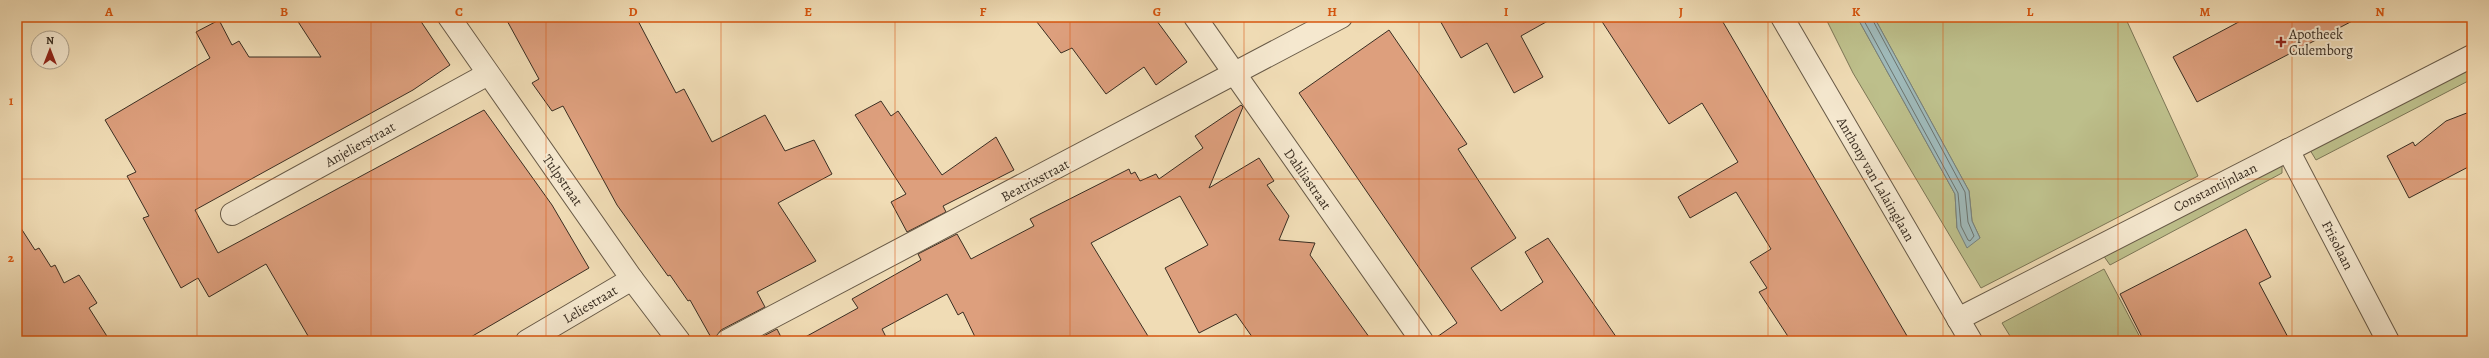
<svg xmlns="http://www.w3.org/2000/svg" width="2489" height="358" font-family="Alegreya,serif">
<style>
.green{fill:#bdbf8b;stroke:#7c7656}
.water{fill:#9fb9b9;stroke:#77817d}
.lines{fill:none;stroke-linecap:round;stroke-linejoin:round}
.shore{stroke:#6c746e;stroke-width:1}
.building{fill:#dd9f7d;stroke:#3a2e22}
.street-casing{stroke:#685a47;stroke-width:24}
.street{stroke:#f5e8cf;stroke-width:22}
.grid{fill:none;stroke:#d7550e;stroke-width:1;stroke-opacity:0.55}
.poi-dot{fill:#8f2418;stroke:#f5e8cf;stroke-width:1.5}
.labels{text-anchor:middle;stroke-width:4;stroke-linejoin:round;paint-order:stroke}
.poi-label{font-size:14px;fill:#3a2e22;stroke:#f5e8cf;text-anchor:start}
.street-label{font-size:14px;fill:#3a2e22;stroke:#f5e8cf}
.neatline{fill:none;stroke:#d7550e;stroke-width:1.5}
.grid-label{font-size:13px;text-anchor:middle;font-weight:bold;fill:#d7550e}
</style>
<rect width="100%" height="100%" fill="#f0dcb5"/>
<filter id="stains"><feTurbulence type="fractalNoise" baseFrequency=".005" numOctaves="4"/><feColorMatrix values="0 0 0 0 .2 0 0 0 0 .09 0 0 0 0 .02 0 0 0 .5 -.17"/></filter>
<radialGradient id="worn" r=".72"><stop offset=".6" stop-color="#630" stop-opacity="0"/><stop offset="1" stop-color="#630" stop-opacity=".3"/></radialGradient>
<g class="green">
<path d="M 1825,17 L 1857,17 L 1955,194 L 1957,228 L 1980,238 L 1972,221 L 1969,191 L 1874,17 L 2125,17 L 2198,176 L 1981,288 L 1853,73 Z"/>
<path d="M 2472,66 L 2472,79 L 2316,160 L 2310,150 Z"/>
<path d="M 2282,162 L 2282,173 L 2110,265 L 2103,255 Z"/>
<path d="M 2104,269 L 2142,341 L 2013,341 L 2002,323 Z"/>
</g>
<path class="water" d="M 1857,17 L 1874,17 L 1969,191 L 1972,221 L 1980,238 L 1967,248 L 1957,228 L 1955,194 Z"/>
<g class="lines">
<path class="shore" d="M 1862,17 L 1958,193 L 1961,226 L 1968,240 L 1970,241 L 1974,236 L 1968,222 L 1965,192 L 1871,17"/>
</g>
<g class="building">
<path d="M 295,17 L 418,17 L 450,65 L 413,90 L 195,210 L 218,253 L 484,110 L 552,205 L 589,268 L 464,341 L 311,341 L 266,264 L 209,297 L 198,278 L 181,288 L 143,218 L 149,216 L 127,176 L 136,172 L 105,120 L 210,58 L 196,32 L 219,20 L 232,45 L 239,41 L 249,57 L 321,57 Z"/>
<path d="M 505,17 L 636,17 L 676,93 L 684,89 L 712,142 L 765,115 L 785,151 L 814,140 L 832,174 L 778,203 L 816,261 L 757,292 L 765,307 L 721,330 L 713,341 L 690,300 L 688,301 L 670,275 L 668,276 L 617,205 L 563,106 L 552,111 L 532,83 L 539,79 Z"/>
<path d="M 1033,17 L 1154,17 L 1187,62 L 1156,85 L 1144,67 L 1106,94 L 1072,48 L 1061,53 Z"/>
<path d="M 1438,17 L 1555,17 L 1521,36 L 1543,77 L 1514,93 L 1487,43 L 1461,58 Z"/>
<path d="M 1599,17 L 1720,17 L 1910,341 L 1791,341 L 1759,292 L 1767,288 L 1750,262 L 1771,249 L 1736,192 L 1690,218 L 1678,197 L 1738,162 L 1702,103 L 1669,124 Z"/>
<path d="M 2248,17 L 2360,17 L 2197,102 L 2173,57 Z"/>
<path d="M 1389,30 L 1467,144 L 1458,149 L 1516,238 L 1471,268 L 1501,311 L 1543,282 L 1525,252 L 1548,238 L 1619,341 L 1434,341 L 1434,339 L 1457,323 L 1299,93 Z"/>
<path d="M 881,101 L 891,116 L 898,111 L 942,175 L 996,137 L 1014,170 L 943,206 L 946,212 L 907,232 L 891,202 L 906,194 L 855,115 Z"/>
<path d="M 1241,105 L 1243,107 L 1209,188 L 1259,158 L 1274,181 L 1267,185 L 1289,216 L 1279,240 L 1315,243 L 1310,255 L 1372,341 L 1255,341 L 1236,314 L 1199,333 L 1165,268 L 1208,245 L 1180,196 L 1091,243 L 1151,341 L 977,341 L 963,312 L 958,315 L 947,294 L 882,329 L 888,341 L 798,341 L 858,308 L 852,299 L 921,260 L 918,254 L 957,234 L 971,259 L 1034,226 L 1030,219 L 1129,169 L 1131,174 L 1135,172 L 1140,181 L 1156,174 L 1159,179 L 1203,148 L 1195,136 Z"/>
<path d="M 2472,111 L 2472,165 L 2409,198 L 2387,156 L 2413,142 L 2415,146 L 2446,121 Z"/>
<path d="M 17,222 L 35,250 L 39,248 L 51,267 L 55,265 L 64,283 L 79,275 L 97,303 L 89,308 L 110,341 L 17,341 Z"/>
<path d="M 2246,229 L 2271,277 L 2259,283 L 2290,341 L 2144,341 L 2120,294 Z"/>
<path d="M 777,329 L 783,341 L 754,341 Z"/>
</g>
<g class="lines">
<defs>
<g id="street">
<path d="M 449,17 L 632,279 L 679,341"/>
<path d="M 1195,17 L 1422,341"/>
<path d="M 1782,17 L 1971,341"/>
<path d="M 2288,150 L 2388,341"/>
<path d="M 232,214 L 488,74"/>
<path d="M 1958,319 L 2472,56"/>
<path d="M 527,341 L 632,279"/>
<path d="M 727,341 L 1341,17"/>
</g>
</defs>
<use href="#street" class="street-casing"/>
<use href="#street" class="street"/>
</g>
<path class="grid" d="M 197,17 L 197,341M 371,17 L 371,341M 546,17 L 546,341M 721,17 L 721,341M 895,17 L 895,341M 1070,17 L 1070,341M 1244,17 L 1244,341M 1419,17 L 1419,341M 1594,17 L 1594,341M 1768,17 L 1768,341M 1943,17 L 1943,341M 2118,17 L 2118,341M 2292,17 L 2292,341M 17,179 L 2472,179"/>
<path class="poi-dot" d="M2279 36h4v4h4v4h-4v4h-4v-4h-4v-4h4z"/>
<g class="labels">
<g class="poi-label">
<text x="2289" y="39">Apotheek<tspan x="2289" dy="16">Culemborg</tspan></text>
</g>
<g class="street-label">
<text transform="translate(360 144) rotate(-29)" y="5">Anjelierstraat</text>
<text transform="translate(1308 179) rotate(55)" y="5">Dahliastraat</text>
<text transform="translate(1876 179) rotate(60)" y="5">Anthony van Lalainglaan</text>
<text transform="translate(563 180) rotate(55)" y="5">Tulpstraat</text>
<text transform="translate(1035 180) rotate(-28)" y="5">Beatrixstraat</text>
<text transform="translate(2215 187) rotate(-27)" y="5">Constantijnlaan</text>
<text transform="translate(2338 245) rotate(63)" y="5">Frisolaan</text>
<text transform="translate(590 304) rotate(-31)" y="5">Leliestraat</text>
</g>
</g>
<rect width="2489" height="358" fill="none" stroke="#f0dcb5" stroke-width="44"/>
<g transform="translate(50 50)"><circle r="19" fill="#f5e8cf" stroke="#aa9e8a"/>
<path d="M0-3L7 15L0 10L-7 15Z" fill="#8f2418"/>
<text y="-6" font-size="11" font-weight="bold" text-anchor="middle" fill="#3a2e22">N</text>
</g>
<rect x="22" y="22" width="2445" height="314" class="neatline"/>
<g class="grid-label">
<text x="109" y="16">A</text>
<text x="284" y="16">B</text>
<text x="459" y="16">C</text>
<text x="633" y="16">D</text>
<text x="808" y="16">E</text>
<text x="983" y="16">F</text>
<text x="1157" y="16">G</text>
<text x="1332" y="16">H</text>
<text x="1506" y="16">I</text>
<text x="1681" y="16">J</text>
<text x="1856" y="16">K</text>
<text x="2030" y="16">L</text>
<text x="2205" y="16">M</text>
<text x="2380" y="16">N</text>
<text x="11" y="105">1</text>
<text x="11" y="262">2</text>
</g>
<rect width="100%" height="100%" filter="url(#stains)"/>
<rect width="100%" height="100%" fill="url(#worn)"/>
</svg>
